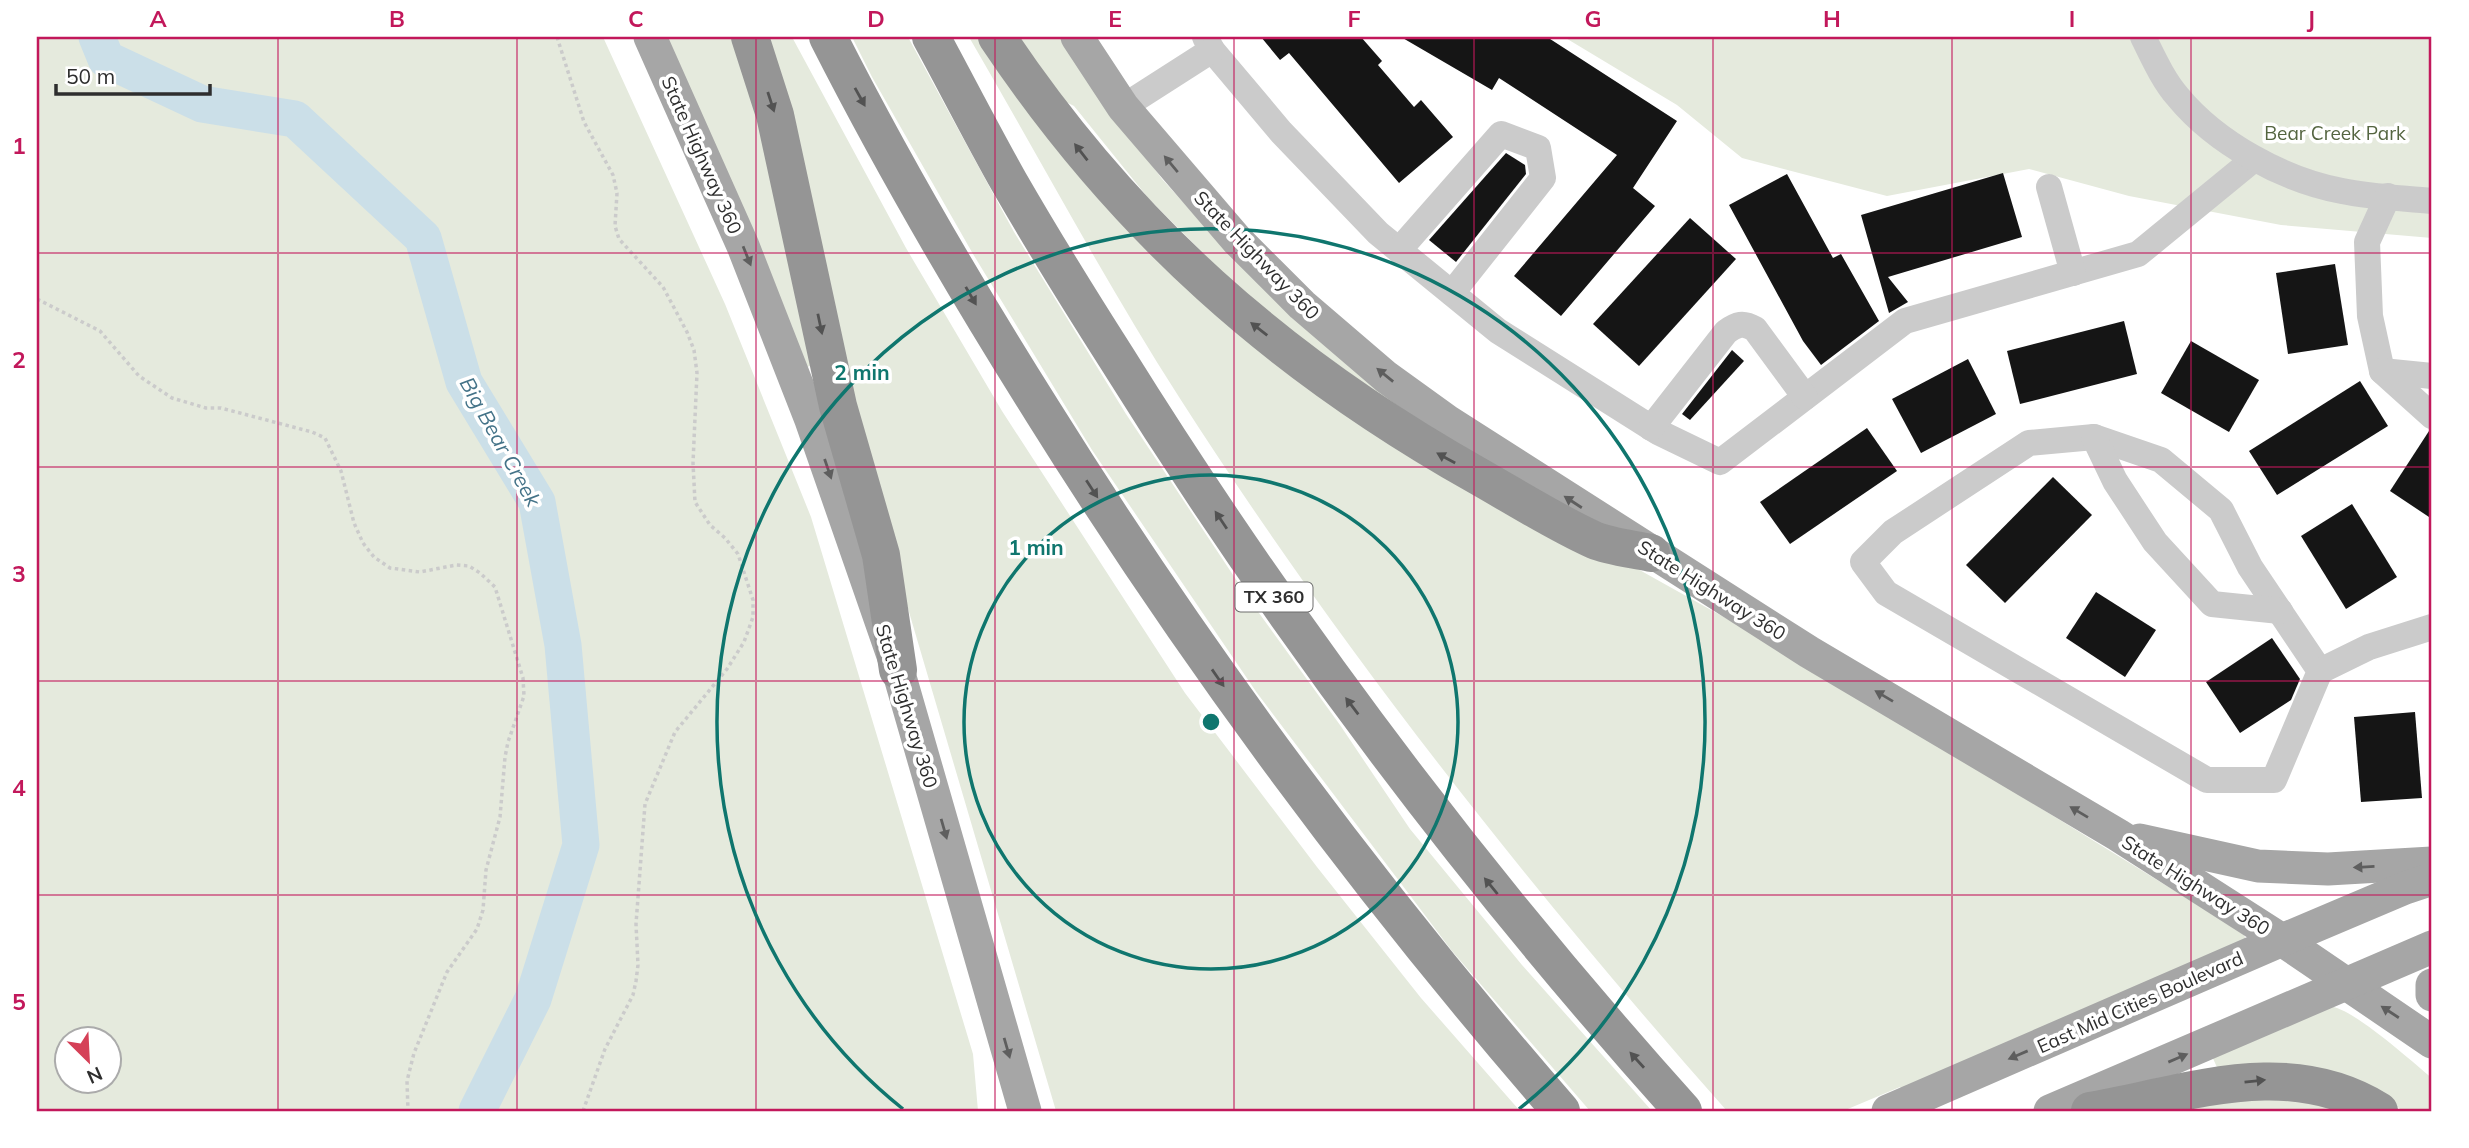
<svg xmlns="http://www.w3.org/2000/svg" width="2469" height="1148" font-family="Mulish,sans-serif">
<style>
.green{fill:#e5eadd;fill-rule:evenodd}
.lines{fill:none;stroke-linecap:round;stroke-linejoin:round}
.river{stroke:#cbdfe8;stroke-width:37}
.building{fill:#151515}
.path{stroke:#cbcbcb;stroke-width:3.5;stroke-dasharray:3.5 3.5;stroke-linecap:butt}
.minor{stroke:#cbcbcb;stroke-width:26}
.major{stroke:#a6a6a6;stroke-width:33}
.highway{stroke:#959595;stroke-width:38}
.oneway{fill:#525252}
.oneway2{fill:#5e5e5e}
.grid{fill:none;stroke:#c2185b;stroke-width:2;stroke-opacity:0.55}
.ring{fill:none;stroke:#0f766e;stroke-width:3.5}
.labels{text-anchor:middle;stroke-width:7;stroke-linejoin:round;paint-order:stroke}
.shield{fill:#fff;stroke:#6d6d6d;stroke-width:2}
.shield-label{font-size:18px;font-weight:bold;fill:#2e2e2e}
.park-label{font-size:19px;fill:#546540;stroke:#fff}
.street-label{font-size:19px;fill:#2e2e2e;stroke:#fff}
.water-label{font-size:21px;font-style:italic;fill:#447388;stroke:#fff}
.centre{fill:#0f766e;stroke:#fff;stroke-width:3.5}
.ring-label{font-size:21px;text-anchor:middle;font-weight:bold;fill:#0f766e;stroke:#fff;stroke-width:7;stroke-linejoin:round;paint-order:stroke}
.neatline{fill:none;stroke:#c2185b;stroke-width:2.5}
.grid-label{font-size:23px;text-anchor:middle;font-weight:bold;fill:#c2185b}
</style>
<rect width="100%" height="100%" fill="#fff"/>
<g class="green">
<path d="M 37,37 L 603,37 L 725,304 L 811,517 L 973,1054 L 978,1111 L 37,1111 ZM 66,1040 L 108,1040 L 108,1082 L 66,1082 Z"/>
<path d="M 666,37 L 740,37 L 817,363 L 805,368 Z"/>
<path d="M 761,37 L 792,37 L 906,248 L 1002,411 L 1185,693 L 1317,867 L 1421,998 L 1520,1111 L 1056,1111 L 904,595 Z"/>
<path d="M 852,37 L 908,37 L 1014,232 L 1126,414 L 1251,602 L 1340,725 L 1410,829 L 1522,965 L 1652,1111 L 1590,1111 L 1452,951 L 1257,693 L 1092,450 L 973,254 L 872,77 Z"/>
<path d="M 969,37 L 986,37 L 1155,247 L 1636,568 L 1804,662 L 2209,912 L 2244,935 L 2246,940 L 1903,1091 L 1900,1087 L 1843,1111 L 1727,1111 C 1528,886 1341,650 1179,397 C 1104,280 1039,157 969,37 Z"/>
<path d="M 1012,37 L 1065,37 L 1101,95 L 1162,179 L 1250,276 L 1426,428 L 1280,323 L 1218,268 L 1149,199 L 1074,106 L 1056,97 Z"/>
<path d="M 1564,37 L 2432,37 L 2432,238 L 2281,225 L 2129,196 L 2029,169 L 1887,196 L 1742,158 L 1677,105 Z"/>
<path d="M 2329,1006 C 2353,1008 2411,1061 2432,1078 L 2432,1111 L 2403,1111 L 2385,1098 L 2220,1074 L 2211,1054 Z"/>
<path d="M 2268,1093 L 2351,1111 L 2158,1111 Z"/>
</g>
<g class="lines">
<path class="river" d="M 97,37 L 106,59 L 202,104 L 295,119 L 423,238 L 464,382 L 537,502 L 563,645 L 581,845 L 533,999 L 477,1111"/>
</g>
<g class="building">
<path d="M 1261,37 L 1361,37 L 1382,61 L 1378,65 L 1414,107 L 1421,100 L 1453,137 L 1399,183 L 1289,53 L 1280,60 Z"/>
<path d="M 1401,37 L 1547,37 L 1677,121 L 1633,188 L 1655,206 L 1561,316 L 1514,276 L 1617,155 L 1499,78 L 1492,90 Z"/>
<path d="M 1506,153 L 1525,165 L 1526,174 L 1456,262 L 1429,240 Z"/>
<path d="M 2003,173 L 2022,237 L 1888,277 L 1908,302 L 1889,313 L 1861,215 Z"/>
<path d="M 1787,174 L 1833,258 L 1841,254 L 1879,321 L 1821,365 L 1803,341 L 1729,205 Z"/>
<path d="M 1690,218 L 1736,259 L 1639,366 L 1593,324 Z"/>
<path d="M 2335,264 L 2348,345 L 2288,354 L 2276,273 Z"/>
<path d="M 2124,321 L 2137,374 L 2020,404 L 2007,351 Z"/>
<path d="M 2191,341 L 2259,380 L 2229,432 L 2161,393 Z"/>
<path d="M 1732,350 L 1744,361 L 1690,420 L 1682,414 Z"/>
<path d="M 1968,359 L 1996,414 L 1921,453 L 1892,399 Z"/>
<path d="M 2360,381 L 2388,426 L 2277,495 L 2249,451 Z"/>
<path d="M 1867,428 L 1897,471 L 1790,544 L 1760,502 Z"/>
<path d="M 2429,431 L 2432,431 L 2432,519 L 2390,491 Z"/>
<path d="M 2053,477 L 2092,515 L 2005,603 L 1966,565 Z"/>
<path d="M 2352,504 L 2397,577 L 2346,609 L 2301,536 Z"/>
<path d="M 2096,592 L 2156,630 L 2125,677 L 2066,638 Z"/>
<path d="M 2272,638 L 2300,679 L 2291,700 L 2240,733 L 2206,682 Z"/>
<path d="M 2415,712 L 2422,798 L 2361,802 L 2354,717 Z"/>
</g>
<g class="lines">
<g class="path">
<path d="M 557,37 L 584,122 L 613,175 L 617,193 L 615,226 L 619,239 L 663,287 L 687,332 L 694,350 L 697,373 L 693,463 L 695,502 L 710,525 L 725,538 L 738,554 L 753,600 L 753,617 L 744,642 L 727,669 L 675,732 L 645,804 L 636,924 L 638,965 L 636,981 L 633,995 L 605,1049 L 583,1111"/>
<path d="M 37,299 L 100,331 L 139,376 L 172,398 L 206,408 L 221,408 L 312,432 L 325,438 L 341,471 L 354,523 L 363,543 L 374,557 L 390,568 L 420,572 L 456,565 L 469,566 L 480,573 L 495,587 L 523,678 L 524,696 L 508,742 L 505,757 L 500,817 L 486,870 L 483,910 L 477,929 L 447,972 L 414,1053 L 407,1081 L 408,1111"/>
</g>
<g class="minor">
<path d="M 1205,37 L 1212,50 L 1281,132 L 1378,233 L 1498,331 L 1658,432 L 1720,462 L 1905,321 L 2138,254 L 2254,159"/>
<path d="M 2143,37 C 2153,57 2163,80 2178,97 C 2216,143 2283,180 2342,191 C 2371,197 2402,198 2432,201"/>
<path d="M 1123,107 L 1212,50"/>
<path d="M 2049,187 L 2073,273"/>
<path d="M 2388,196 L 2367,242 L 2370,316 L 2382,371 L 2432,416"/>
<path d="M 1399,250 L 1501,134 L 1538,148 L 1543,178 L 1452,293"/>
<path d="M 2382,371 L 2432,376"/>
<path d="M 1651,428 L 1726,332 C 1737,324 1743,322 1755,329 L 1805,397"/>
<path d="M 2094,437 L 2161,460 L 2221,510 L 2250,567 L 2320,671 L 2274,780 L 2207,780 L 1886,593 L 1863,562 L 1893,532 L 2029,443 Z"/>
<path d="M 2094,437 L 2115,481 L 2155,542 L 2212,604 L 2280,611"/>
<path d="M 2320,671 L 2369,647 L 2432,627"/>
</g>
<g class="major">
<path d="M 650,37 L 743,246 L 811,420 L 898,670 L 1025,1111"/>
<path d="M 1077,37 L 1123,107 L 1237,240 L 1302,305 L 1386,377 L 1447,421 L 1809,652 L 2118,835 L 2282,940 L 2432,1042"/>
<path d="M 2140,840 L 2258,866 L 2328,869 L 2432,863"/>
<path d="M 2432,985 L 2432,995"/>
<path d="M 1888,1111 L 2282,940 L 2405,888 L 2432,879"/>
<path d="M 2050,1111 L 2432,947"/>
</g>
<g class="highway">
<path d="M 750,37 L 775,115 L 838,406 L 881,555 L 898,670"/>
<path d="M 828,37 C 893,165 966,290 1043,412 C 1198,660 1369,890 1561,1111"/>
<path d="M 931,37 C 957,85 982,134 1009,182 C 1043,241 1079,299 1116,357 C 1283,625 1472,876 1683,1111"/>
<path d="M 997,37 C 1124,227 1279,364 1478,476 C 1515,497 1556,523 1594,540 C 1611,547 1633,549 1651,553"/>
<path d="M 2090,1111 C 2187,1094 2288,1054 2379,1111"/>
</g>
</g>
<defs><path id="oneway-solid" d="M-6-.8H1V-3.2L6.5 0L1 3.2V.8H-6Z" transform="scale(1.75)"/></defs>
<g class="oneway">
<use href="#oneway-solid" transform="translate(860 97) rotate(61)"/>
<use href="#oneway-solid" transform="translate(771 102) rotate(72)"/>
<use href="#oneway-solid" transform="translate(1081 152) rotate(-128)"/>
<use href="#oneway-solid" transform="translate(971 296) rotate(60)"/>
<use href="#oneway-solid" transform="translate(820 324) rotate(78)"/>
<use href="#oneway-solid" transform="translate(1259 329) rotate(-142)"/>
<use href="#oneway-solid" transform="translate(1446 458) rotate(-151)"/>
<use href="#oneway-solid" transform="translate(1092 489) rotate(57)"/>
<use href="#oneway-solid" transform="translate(1221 520) rotate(-124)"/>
<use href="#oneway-solid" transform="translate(1218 678) rotate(55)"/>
<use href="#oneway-solid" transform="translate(1352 706) rotate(-127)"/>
<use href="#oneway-solid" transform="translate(1491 886) rotate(-129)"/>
<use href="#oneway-solid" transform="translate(1637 1060) rotate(-132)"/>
<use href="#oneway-solid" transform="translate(2255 1081) rotate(-6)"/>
</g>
<g class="oneway2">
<use href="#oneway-solid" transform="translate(1171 164) rotate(-130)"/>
<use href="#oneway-solid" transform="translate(747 256) rotate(68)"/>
<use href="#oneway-solid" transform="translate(1385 375) rotate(-141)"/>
<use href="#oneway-solid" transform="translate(828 469) rotate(71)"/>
<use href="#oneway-solid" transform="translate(1573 502) rotate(-147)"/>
<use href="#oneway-solid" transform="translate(1884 696) rotate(-149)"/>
<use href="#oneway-solid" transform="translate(2079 812) rotate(-149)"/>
<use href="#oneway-solid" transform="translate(944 829) rotate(74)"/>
<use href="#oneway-solid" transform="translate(2364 867) rotate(177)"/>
<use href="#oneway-solid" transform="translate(2390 1012) rotate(-147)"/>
<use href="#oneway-solid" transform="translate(1007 1048) rotate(74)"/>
<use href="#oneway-solid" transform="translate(2018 1055) rotate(157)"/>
<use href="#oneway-solid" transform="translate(2178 1058) rotate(-23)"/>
</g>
<path class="grid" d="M 278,37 L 278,1111M 517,37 L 517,1111M 756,37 L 756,1111M 995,37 L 995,1111M 1234,37 L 1234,1111M 1474,37 L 1474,1111M 1713,37 L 1713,1111M 1952,37 L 1952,1111M 2191,37 L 2191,1111M 37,253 L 2432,253M 37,467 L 2432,467M 37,681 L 2432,681M 37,895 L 2432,895"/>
<g class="ring">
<circle cx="1211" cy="722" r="247"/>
<path d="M903 1109A494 494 0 1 1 1519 1109"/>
</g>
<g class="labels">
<rect class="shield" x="1235.5" y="582.5" width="77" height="29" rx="5"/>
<g class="shield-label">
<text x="1274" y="603">TX 360</text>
</g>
<g class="park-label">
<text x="2335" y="140">Bear Creek Park</text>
</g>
<g class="street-label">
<text transform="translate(702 155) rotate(66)" y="7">State Highway 360</text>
<text transform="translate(1257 255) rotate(46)" y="7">State Highway 360</text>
<text transform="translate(1712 590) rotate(32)" y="7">State Highway 360</text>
<text transform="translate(907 706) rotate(73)" y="7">State Highway 360</text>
<text transform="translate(2196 885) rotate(32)" y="7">State Highway 360</text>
<text transform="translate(2140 1002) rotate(-24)" y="7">East Mid Cities Boulevard</text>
</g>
<g class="water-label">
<text transform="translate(500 442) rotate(61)" y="7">Big Bear Creek</text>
</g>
</g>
<circle cx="1211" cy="722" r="10" class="centre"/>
<g class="ring-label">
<text x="862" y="380">2 min</text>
<text x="1036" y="555">1 min</text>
</g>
<rect width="2469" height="1148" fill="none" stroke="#ffffff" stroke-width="77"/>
<g transform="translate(88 1060) rotate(156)"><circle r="33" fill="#ffffff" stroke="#ababab" stroke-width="2"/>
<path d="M0-5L12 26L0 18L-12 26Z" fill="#d54057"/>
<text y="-10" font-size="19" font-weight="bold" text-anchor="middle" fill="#2e2e2e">N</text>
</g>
<path d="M56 84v10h154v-10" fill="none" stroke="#2e2e2e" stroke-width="3.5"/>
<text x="66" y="84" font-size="21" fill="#2e2e2e" stroke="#ffffff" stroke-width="5" paint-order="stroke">50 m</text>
<rect x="38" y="38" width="2392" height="1072" class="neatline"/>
<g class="grid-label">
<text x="158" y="27">A</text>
<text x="397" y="27">B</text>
<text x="636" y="27">C</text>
<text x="876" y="27">D</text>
<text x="1115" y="27">E</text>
<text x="1354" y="27">F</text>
<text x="1593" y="27">G</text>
<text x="1832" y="27">H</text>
<text x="2072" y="27">I</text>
<text x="2311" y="27">J</text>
<text x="19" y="154">1</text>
<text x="19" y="368">2</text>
<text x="19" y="582">3</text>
<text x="19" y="796">4</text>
<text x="19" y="1010">5</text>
</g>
</svg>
